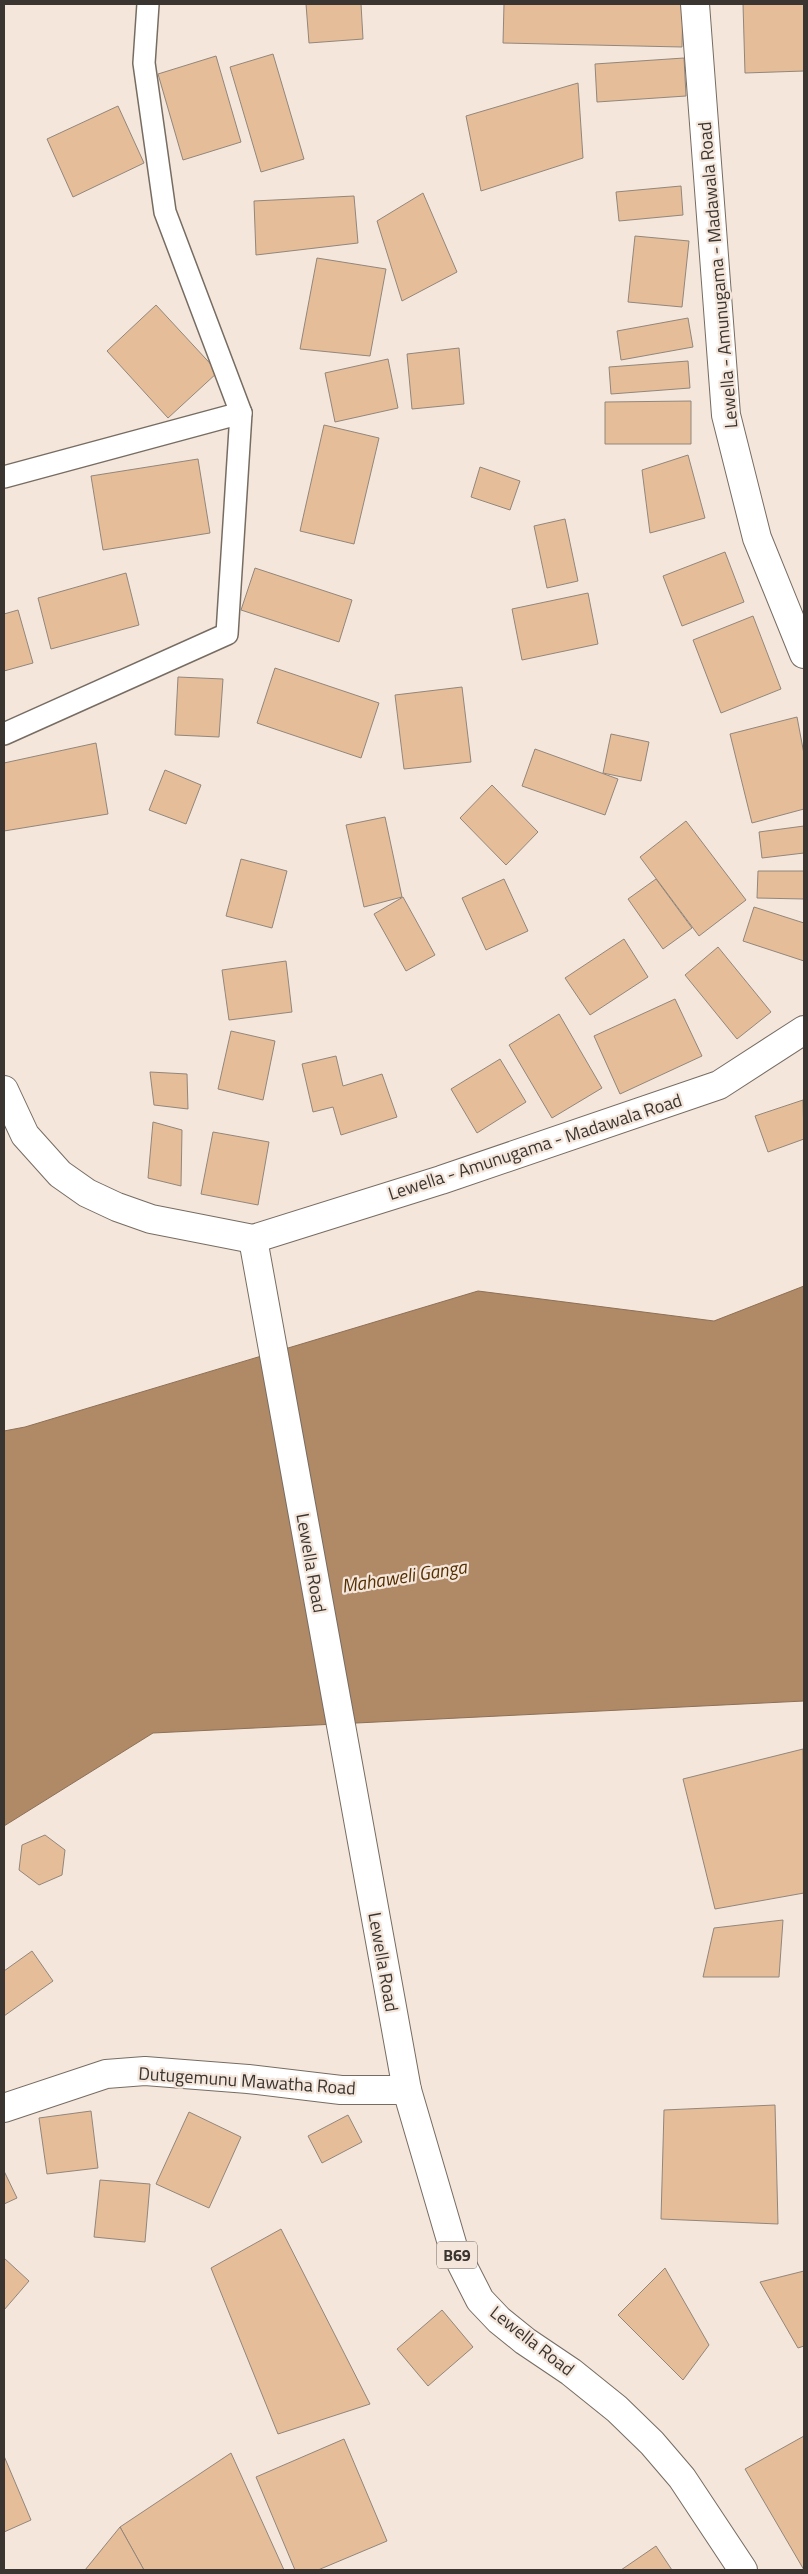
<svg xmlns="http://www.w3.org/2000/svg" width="808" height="2574" font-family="'Titillium Web',sans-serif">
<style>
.water{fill:#b08967;stroke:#8d7056}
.building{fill:#e6bd99;stroke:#92867b}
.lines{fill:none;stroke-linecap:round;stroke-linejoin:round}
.lane-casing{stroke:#776c62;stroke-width:24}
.secondary-casing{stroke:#776c62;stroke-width:30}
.primary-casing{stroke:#776c62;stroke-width:30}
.lane{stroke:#fff;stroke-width:21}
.secondary{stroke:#fff;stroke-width:28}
.primary{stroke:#fff;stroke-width:28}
.labels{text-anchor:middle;stroke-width:4.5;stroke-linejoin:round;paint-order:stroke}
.shield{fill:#f4e6db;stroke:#726a63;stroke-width:1}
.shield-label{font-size:16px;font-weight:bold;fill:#3a3530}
.street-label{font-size:18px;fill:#3a3530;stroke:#f4e6db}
.water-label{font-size:19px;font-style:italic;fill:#562f02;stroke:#f4e6db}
</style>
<rect width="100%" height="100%" fill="#f4e6db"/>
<path class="water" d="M 804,1286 L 804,1701 L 153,1733 L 4,1826 L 4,1431 L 25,1427 L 478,1291 L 714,1321 Z"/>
<g class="building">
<path d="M 306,4 L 361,4 L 363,39 L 309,43 Z"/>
<path d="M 504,4 L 683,4 L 682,47 L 503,43 Z"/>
<path d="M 743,4 L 804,4 L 804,71 L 745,73 Z"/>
<path d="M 273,54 L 304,159 L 261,172 L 230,67 Z"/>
<path d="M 216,56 L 241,142 L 183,160 L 158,74 Z"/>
<path d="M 684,58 L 686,96 L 597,102 L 595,64 Z"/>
<path d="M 578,83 L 583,158 L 481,191 L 466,116 Z"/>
<path d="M 118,106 L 144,163 L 73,197 L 47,139 Z"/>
<path d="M 681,186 L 683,215 L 619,221 L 616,192 Z"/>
<path d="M 423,193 L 457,272 L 402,301 L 377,221 Z"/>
<path d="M 354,196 L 358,243 L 256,255 L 254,201 Z"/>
<path d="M 635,236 L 689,241 L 682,307 L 628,302 Z"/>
<path d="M 317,258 L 386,269 L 370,356 L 300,349 Z"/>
<path d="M 156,305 L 218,372 L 168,418 L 107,351 Z"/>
<path d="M 688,318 L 693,347 L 621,360 L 617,331 Z"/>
<path d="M 459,348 L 464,404 L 412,409 L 407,354 Z"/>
<path d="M 388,359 L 398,408 L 335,422 L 325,373 Z"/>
<path d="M 688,361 L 690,388 L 611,394 L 609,367 Z"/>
<path d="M 691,401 L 691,444 L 605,444 L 605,402 Z"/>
<path d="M 324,425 L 379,438 L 354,544 L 300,531 Z"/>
<path d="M 688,455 L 705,518 L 650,533 L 642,470 Z"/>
<path d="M 198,459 L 210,533 L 103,550 L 91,476 Z"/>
<path d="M 480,467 L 520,481 L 510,510 L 471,497 Z"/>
<path d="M 565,519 L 578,581 L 547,588 L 534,526 Z"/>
<path d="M 725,552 L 744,602 L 682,626 L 663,576 Z"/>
<path d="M 255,568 L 352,600 L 339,642 L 241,610 Z"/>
<path d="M 126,573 L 139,625 L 51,649 L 38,598 Z"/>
<path d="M 588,593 L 598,644 L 522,660 L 512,609 Z"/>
<path d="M 18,610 L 33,663 L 4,671 L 4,614 Z"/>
<path d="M 753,616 L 781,689 L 721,713 L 693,640 Z"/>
<path d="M 275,668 L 379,703 L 361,758 L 257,723 Z"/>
<path d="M 178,677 L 223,679 L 219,737 L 175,735 Z"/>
<path d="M 462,687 L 471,762 L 404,769 L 395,695 Z"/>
<path d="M 797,717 L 804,754 L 804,809 L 752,823 L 730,734 Z"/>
<path d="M 611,734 L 649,742 L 641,781 L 603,773 Z"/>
<path d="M 96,743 L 108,814 L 4,831 L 4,763 Z"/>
<path d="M 535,749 L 618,779 L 605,815 L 522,786 Z"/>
<path d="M 165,770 L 201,785 L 186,824 L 149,810 Z"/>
<path d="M 492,785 L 538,832 L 506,865 L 460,818 Z"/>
<path d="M 385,817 L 402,897 L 364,907 L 346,825 Z"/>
<path d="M 686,821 L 746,900 L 699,936 L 640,857 Z"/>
<path d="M 804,826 L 804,853 L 762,858 L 759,832 Z"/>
<path d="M 241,859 L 287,871 L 272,928 L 226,916 Z"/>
<path d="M 758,871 L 804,871 L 804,899 L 757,898 Z"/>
<path d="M 504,879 L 528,931 L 486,950 L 462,898 Z"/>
<path d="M 656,879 L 692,928 L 663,949 L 628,899 Z"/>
<path d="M 403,897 L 435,955 L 406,971 L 374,914 Z"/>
<path d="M 754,907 L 804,923 L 804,961 L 743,941 Z"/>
<path d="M 624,939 L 648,977 L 590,1015 L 565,978 Z"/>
<path d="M 718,947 L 771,1012 L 737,1039 L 685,975 Z"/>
<path d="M 286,961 L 292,1012 L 229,1020 L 222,970 Z"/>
<path d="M 675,999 L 702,1056 L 620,1094 L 594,1036 Z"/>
<path d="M 559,1014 L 602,1088 L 552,1118 L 509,1045 Z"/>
<path d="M 231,1031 L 275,1041 L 263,1100 L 218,1089 Z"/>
<path d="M 336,1056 L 343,1086 L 382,1074 L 397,1117 L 341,1135 L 333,1107 L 313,1112 L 302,1064 Z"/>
<path d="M 500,1059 L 526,1102 L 477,1133 L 451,1089 Z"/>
<path d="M 150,1072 L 187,1074 L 188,1109 L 154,1105 Z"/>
<path d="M 803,1100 L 804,1139 L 768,1152 L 755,1116 Z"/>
<path d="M 153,1122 L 182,1130 L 181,1186 L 148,1178 Z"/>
<path d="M 213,1132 L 269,1142 L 258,1205 L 201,1194 Z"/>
<path d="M 803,1749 L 804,1893 L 715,1909 L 683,1779 Z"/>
<path d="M 45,1835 L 65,1850 L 62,1875 L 39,1885 L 19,1870 L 22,1845 Z"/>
<path d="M 783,1920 L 779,1977 L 703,1977 L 714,1928 Z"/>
<path d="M 32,1951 L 53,1981 L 4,2016 L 4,1971 Z"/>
<path d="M 775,2105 L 778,2224 L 661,2219 L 664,2110 Z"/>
<path d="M 91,2111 L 98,2168 L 47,2174 L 39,2118 Z"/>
<path d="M 189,2112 L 241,2137 L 209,2208 L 156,2184 Z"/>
<path d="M 348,2115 L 362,2142 L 322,2163 L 308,2136 Z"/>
<path d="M 4,2171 L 17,2198 L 4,2204 Z"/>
<path d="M 100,2180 L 150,2184 L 145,2242 L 94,2237 Z"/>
<path d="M 281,2229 L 370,2404 L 278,2434 L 211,2268 Z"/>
<path d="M 4,2258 L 29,2281 L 4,2310 Z"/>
<path d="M 665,2268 L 709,2345 L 683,2380 L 618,2315 Z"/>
<path d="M 804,2271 L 804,2346 L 798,2348 L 760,2282 Z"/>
<path d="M 442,2310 L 473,2347 L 428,2386 L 397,2349 Z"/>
<path d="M 804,2436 L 804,2570 L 745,2469 Z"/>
<path d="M 344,2439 L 387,2541 L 318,2570 L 295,2570 L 256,2477 Z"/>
<path d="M 231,2453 L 284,2570 L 144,2570 L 120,2527 Z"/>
<path d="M 4,2456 L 31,2520 L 4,2532 Z"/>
<path d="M 120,2527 L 144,2570 L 85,2570 Z"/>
<path d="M 656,2546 L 672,2570 L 621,2570 Z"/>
</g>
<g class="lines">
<defs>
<g id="lane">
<path d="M 4,477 L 241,413"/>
<path d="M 4,734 L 227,634 L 241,413 L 165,212 L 144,63 L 148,4"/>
</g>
<g id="secondary">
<path d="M 695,4 L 726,415 L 757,538 L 804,654"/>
<path d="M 4,1090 L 25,1135 L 60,1174 L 87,1193 L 117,1207 L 151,1219 L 253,1239 L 441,1180 L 719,1085 L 804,1030"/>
<path d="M 4,2108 L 106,2074 L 145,2071 L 248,2079 L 341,2090 L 407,2090"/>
</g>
<path id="primary" d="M 253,1239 L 407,2090 L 453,2247 L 480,2300 L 499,2320 L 525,2341 L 571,2372 L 617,2409 L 652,2443 L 682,2478 L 743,2570"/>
</defs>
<use href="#lane" class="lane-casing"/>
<use href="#secondary" class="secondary-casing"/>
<use href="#primary" class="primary-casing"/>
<use href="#lane" class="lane"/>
<use href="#secondary" class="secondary"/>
<use href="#primary" class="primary"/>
</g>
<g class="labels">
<rect class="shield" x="437" y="2241.5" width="40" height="27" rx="4"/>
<g class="shield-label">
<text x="457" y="2261">B69</text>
</g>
<g class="street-label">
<text transform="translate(718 275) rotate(-95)" y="6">Lewella - Amunugama - Madawala Road</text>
<text transform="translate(535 1147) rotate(-18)" y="6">Lewella - Amunugama - Madawala Road</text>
<text transform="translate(311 1563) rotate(80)" y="6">Lewella Road</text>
<text transform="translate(383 1962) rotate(80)" y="6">Lewella Road</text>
<text transform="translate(247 2081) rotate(4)" y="6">Dutugemunu Mawatha Road</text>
<text transform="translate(532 2341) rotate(38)" y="6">Lewella Road</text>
</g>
<g class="water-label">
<text transform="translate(404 1576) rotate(-9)" y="7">Mahaweli Ganga</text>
</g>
</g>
<rect width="808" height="2574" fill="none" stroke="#3a3530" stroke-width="10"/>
</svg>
